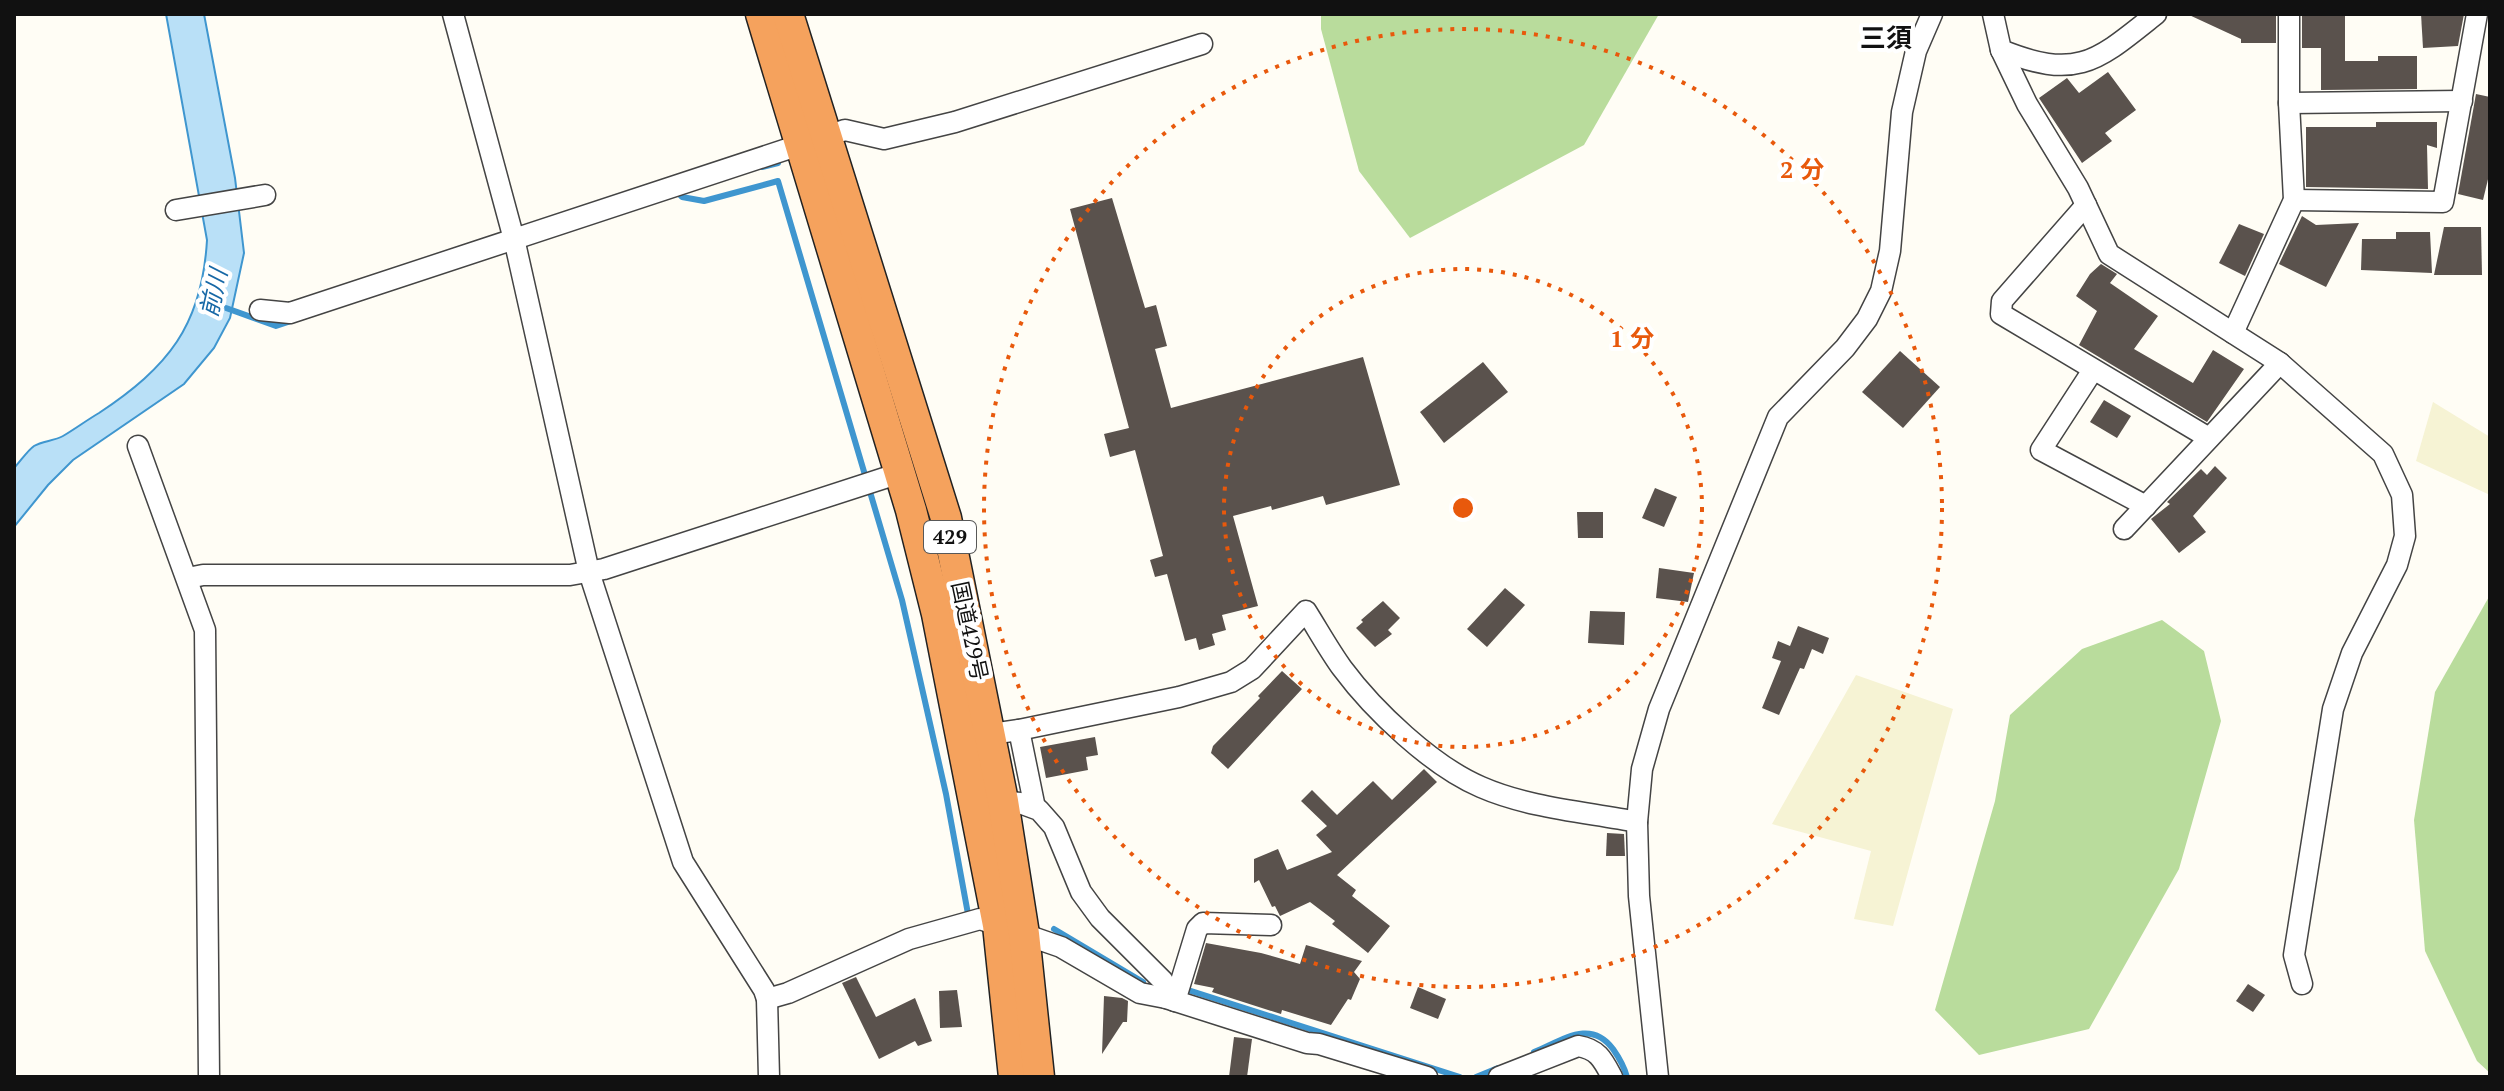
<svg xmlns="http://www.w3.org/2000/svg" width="2504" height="1091" font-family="'PT Serif','Noto Sans JP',serif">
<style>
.farmland{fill:#f6f3d4}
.forest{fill:#b9dc9c}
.water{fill:#b9e0f7;stroke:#3f96cf;stroke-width:2}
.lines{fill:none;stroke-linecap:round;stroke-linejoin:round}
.stream{stroke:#3f96cf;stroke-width:6}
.building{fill:#5a524d}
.minor-casing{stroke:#444;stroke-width:23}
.highway-casing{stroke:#222;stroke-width:33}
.minor{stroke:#fff;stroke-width:20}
.highway{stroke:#f5a25d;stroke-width:30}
.ring{fill:none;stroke:#e8590c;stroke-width:4;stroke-dasharray:4 8}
.labels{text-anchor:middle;stroke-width:8;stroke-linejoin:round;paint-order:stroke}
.shield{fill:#fff;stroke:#585858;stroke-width:2}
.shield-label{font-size:20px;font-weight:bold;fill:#111}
.street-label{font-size:22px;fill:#111;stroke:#fff}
.water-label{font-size:24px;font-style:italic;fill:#1768a6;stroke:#fff}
.quarter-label{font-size:26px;font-weight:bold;fill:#111;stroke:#fff}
.centre{fill:#e8590c;stroke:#fff;stroke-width:4}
.ring-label{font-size:24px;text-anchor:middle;font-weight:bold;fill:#e8590c;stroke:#fff;stroke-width:8;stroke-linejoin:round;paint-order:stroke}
</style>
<rect width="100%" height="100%" fill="#fffdf5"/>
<g class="farmland">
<path d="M 2433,402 L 2490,437 L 2490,495 L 2416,461 Z"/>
<path d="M 1856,675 L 1953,709 L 1893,926 L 1854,919 L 1871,851 L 1772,824 Z"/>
</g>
<g class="forest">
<path d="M 1321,14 L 1659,14 L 1584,145 L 1410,238 L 1359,171 L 1321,29 Z"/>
<path d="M 2490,595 L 2490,1073 L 2477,1061 L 2425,951 L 2414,820 L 2435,692 Z"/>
<path d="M 2162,620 L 2204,651 L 2221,721 L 2179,869 L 2089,1029 L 1979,1055 L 1935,1010 L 1995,801 L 2010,715 L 2082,649 Z"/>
</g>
<path class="water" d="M 166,14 L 204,14 L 235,178 L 244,253 L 230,318 L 214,348 L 184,384 L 73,460 L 48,485 L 14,527 L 14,468 C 20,462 27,451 34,446 C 42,441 54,441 63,436 C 75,429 87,420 99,413 C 168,367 202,326 207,240 Z"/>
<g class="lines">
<g class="stream">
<path d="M 762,167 L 778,163"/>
<path d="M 677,192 L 682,197 L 704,201 L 778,181 L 902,600 L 946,794 L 968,914"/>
<path d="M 226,308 L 276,326 L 291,321"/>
<path d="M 1054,929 L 1143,982"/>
<path d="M 1185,989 L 1460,1077"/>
<path d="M 1534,1052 C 1562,1041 1590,1018 1613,1049 C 1620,1059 1624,1066 1627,1077"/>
<path d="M 1476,1077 L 1498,1068"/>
</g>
</g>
<g class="building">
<path d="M 2187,14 L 2276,14 L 2276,43 L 2241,43 L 2241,39 Z"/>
<path d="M 2421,14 L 2464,14 L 2458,46 L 2423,48 Z"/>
<path d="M 2302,15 L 2345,16 L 2345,61 L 2378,61 L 2378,56 L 2417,56 L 2417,89 L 2321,90 L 2321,48 L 2302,48 Z"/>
<path d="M 2108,72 L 2136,110 L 2105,133 L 2112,141 L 2082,163 L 2039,98 L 2067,78 L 2079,93 Z"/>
<path d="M 2476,94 L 2490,97 L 2490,171 L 2483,200 L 2458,194 Z"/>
<path d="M 2376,122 L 2437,122 L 2437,148 L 2427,145 L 2428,189 L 2306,187 L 2306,127 L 2376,127 Z"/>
<path d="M 1112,198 L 1145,308 L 1156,305 L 1167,346 L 1155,349 L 1171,408 L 1363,357 L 1400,485 L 1326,505 L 1323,496 L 1272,510 L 1271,506 L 1233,516 L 1258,606 L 1222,615 L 1226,630 L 1212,634 L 1215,645 L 1199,650 L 1196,638 L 1185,641 L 1167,574 L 1155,577 L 1150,560 L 1163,556 L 1135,450 L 1110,457 L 1104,434 L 1129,428 L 1070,209 Z"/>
<path d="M 2302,216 L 2316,225 L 2359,223 L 2326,287 L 2279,264 Z"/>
<path d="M 2239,224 L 2264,234 L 2245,276 L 2219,263 Z"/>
<path d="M 2444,227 L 2481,227 L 2482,275 L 2434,275 Z"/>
<path d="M 2396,232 L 2430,232 L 2432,273 L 2361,270 L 2362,239 L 2396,239 Z"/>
<path d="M 2101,264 L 2117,274 L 2110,283 L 2158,316 L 2134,349 L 2193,383 L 2213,350 L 2244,369 L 2207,422 L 2079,345 L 2097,311 L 2076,296 L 2090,274 Z"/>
<path d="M 1900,351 L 1940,387 L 1903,428 L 1862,392 Z"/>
<path d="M 1483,362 L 1508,392 L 1444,443 L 1420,412 Z"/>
<path d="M 2104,400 L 2131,416 L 2117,438 L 2090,422 Z"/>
<path d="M 2215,466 L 2227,478 L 2193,516 L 2206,532 L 2179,553 L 2151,519 L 2170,504 L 2167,502 L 2201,469 L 2207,475 Z"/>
<path d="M 1655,488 L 1677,497 L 1664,527 L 1642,518 Z"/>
<path d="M 1577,512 L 1603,512 L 1603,538 L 1578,538 Z"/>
<path d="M 1659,568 L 1694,573 L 1688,602 L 1656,598 Z"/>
<path d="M 1505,588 L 1525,605 L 1487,647 L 1467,629 Z"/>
<path d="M 1383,601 L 1400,618 L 1388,630 L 1392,634 L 1375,647 L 1356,628 L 1363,622 L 1361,620 Z"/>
<path d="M 1590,611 L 1625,612 L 1624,645 L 1588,643 Z"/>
<path d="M 1798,626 L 1829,638 L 1823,654 L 1812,649 L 1804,669 L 1800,668 L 1779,715 L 1762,708 L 1781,661 L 1772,658 L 1778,641 L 1790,646 Z"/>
<path d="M 1282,671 L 1302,689 L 1228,769 L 1211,753 L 1213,746 L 1260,698 L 1258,696 Z"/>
<path d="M 1095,737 L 1098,755 L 1086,757 L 1088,770 L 1046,778 L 1040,747 Z"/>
<path d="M 1424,769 L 1437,782 L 1337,875 L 1356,890 L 1352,896 L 1390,926 L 1368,953 L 1332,924 L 1335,921 L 1310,902 L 1280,916 L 1275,906 L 1272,907 L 1259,880 L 1254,883 L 1254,859 L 1278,849 L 1287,870 L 1332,852 L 1316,835 L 1327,826 L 1301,801 L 1312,790 L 1337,815 L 1373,781 L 1392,800 Z"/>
<path d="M 1607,833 L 1624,834 L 1625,856 L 1606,856 Z"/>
<path d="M 1206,943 L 1261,953 L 1300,964 L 1306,945 L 1362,961 L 1354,972 L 1360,979 L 1351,1000 L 1348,999 L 1331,1025 L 1282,1010 L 1281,1014 L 1212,992 L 1214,988 L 1194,984 Z"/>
<path d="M 856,977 L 876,1017 L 915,998 L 932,1041 L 918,1046 L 915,1041 L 879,1059 L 842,983 Z"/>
<path d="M 2248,984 L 2265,995 L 2253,1012 L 2236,1001 Z"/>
<path d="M 1418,987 L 1446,999 L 1438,1019 L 1410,1008 Z"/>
<path d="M 957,990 L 962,1027 L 940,1028 L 939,991 Z"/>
<path d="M 1104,996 L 1122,998 L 1128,1001 L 1127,1022 L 1123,1022 L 1102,1054 Z"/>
<path d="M 1234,1037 L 1252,1039 L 1247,1077 L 1229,1077 Z"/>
</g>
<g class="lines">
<defs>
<g id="minor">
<path d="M 453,14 L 515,243 L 589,572 L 683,862 L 764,990 L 767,999 L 769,1077"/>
<path d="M 1993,14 L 2001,50 C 2078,81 2097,61 2156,14"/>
<path d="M 2001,50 L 2027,104 L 2078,188 L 2109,254 L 2280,363 L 2383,454 L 2402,495 L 2405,536 L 2397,565 L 2352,653 L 2333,709 L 2294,955 L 2302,984"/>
<path d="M 2289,103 L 2462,101"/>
<path d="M 2294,200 L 2443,202 L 2477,14"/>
<path d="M 2086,205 L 2002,301 L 2001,314 L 2209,438"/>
<path d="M 176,210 L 265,195"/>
<path d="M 260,310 L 290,313 L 845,130 L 884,139 L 955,122 L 1202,44"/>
<path d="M 2233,333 L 2294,200 L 2289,103 L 2289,14"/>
<path d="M 2093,370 L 2041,450 L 2146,506"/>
<path d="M 138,446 L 205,630 L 209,1077"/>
<path d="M 2124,529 L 2280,363"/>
<path d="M 188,578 L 203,575 L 570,575 L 604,569 L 900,473"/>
<path d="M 1019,730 L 1035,808"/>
<path d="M 978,736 L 1019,730 L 1179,697 L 1231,682 L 1252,669 L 1306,611 C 1318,630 1329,650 1342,668 C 1374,711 1432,766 1481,787 C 1529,808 1586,812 1637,822"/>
<path d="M 992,800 L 1020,803 L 1039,810 L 1054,827 L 1081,892 L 1100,918 L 1163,981 L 1166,998"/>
<path d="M 767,999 L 788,993 L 909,939 L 980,919 L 1061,947 L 1140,993 L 1166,998 L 1307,1043 L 1319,1044 L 1427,1077"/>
<path d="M 1175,1001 L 1197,929 L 1203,923 L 1271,925"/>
<path d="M 1499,1077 L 1578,1046 C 1598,1049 1603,1060 1612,1077"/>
<path d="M 1658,1077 L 1639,896 L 1637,822 L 1642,769 L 1659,709 L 1778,417 L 1845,348 L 1867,319 L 1881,291 L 1890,251 L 1902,112 L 1916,51 L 1932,14"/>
</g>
<g id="highway">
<path d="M 761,14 L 911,510 L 937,614 L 998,925 L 1014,1077"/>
<path d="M 788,14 L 946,518 L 1003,801 L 1024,934 L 1039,1077"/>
</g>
</defs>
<use href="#minor" class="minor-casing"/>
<use href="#highway" class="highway-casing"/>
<use href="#minor" class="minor"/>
<use href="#highway" class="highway"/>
</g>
<g class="ring">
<circle cx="1463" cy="508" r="239"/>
<circle cx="1463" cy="508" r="479"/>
</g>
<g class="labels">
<rect class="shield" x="924" y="521" width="52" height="32" rx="6"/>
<g class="shield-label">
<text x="950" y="544">429</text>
</g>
<g class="street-label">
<text transform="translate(970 631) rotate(78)" y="8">国道429号</text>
</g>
<g class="water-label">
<text transform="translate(214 293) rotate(-77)" y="8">前川</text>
</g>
<g class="quarter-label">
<text x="1886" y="47">三須</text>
</g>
</g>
<circle cx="1463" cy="508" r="12" class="centre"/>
<g class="ring-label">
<text x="1802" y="178">2 分</text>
<text x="1632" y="347">1 分</text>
</g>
<rect width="2504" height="1091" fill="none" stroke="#111111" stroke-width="32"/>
</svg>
